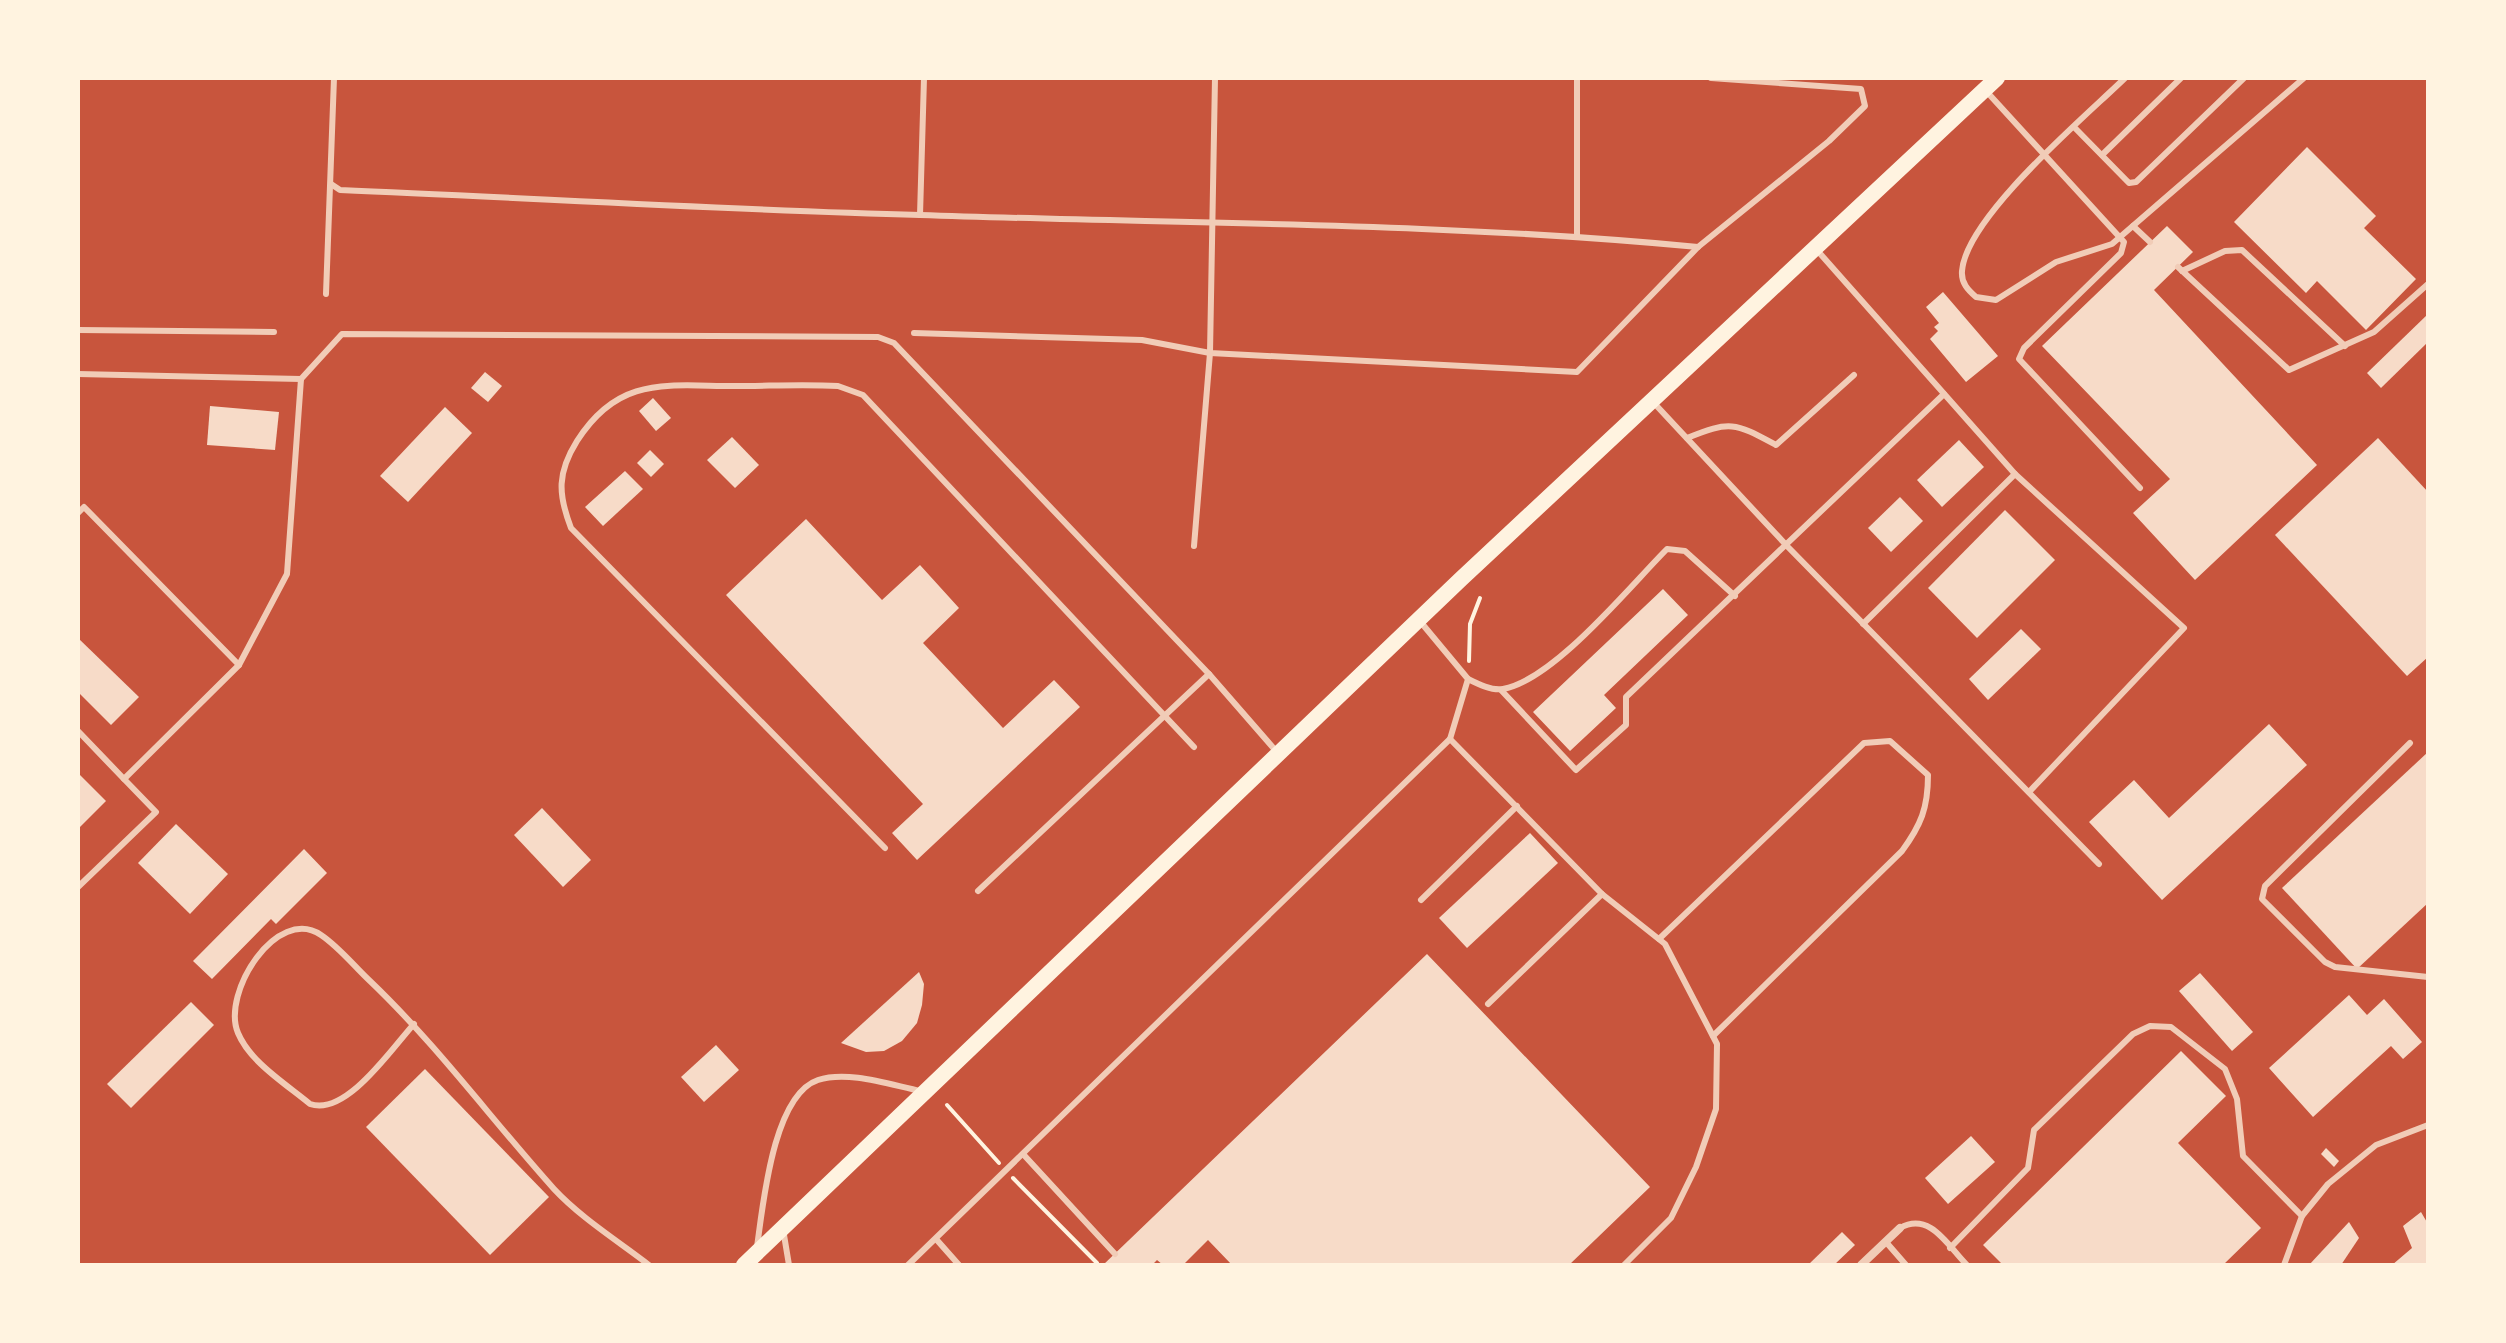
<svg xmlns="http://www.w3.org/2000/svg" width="2506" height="1343" font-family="'PT Serif',serif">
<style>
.building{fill:#f7dbc8}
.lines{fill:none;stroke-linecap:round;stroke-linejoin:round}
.path{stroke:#fff3e0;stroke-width:4}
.service{stroke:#f1ccb7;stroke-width:6}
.minor{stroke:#f1ccb7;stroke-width:8}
.secondary{stroke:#fff3e0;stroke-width:16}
</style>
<rect width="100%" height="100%" fill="#c8553d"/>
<g class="building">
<path d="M 2307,147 L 2376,216 L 2364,228 L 2416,279 L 2366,330 L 2317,281 L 2306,293 L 2234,222 Z"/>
<path d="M 2167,226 L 2193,252 L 2154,290 L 2317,465 L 2195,580 L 2133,513 L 2170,479 L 2042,346 Z"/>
<path d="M 1943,292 L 1998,356 L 1966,382 L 1930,339 L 1938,331 L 1934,327 L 1939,323 L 1926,307 Z"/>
<path d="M 2428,314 L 2428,342 L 2381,388 L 2367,373 Z"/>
<path d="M 485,372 L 502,386 L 488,402 L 471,388 Z"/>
<path d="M 653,398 L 671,418 L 656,431 L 639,411 Z"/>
<path d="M 210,406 L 279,412 L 275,450 L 207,445 Z"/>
<path d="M 445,407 L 472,433 L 408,502 L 380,476 Z"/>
<path d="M 732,437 L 759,465 L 735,488 L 707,460 Z"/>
<path d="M 2378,438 L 2428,492 L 2428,657 L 2407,676 L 2275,535 Z"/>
<path d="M 1959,440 L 1984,467 L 1942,507 L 1917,480 Z"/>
<path d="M 650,450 L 664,464 L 651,477 L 637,463 Z"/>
<path d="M 625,471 L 643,489 L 603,526 L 585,507 Z"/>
<path d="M 1900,497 L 1923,521 L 1891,552 L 1868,528 Z"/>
<path d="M 2005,510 L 2055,560 L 1977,638 L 1928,588 Z"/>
<path d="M 806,519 L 882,600 L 920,565 L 959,608 L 923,643 L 1003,728 L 1054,680 L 1080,707 L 917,860 L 892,833 L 923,804 L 726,595 Z"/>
<path d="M 1663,589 L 1688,615 L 1604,695 L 1616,708 L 1570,751 L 1533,712 Z"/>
<path d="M 2021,629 L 2041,649 L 1988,700 L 1969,679 Z"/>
<path d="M 78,638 L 139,697 L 111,725 L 78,692 Z"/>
<path d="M 2269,724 L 2307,765 L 2162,900 L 2089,822 L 2134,780 L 2169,818 Z"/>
<path d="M 2428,752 L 2428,903 L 2357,969 L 2282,888 Z"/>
<path d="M 78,773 L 106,801 L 78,829 Z"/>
<path d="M 542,808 L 591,860 L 563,887 L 514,835 Z"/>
<path d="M 176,824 L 228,874 L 190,914 L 138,863 Z"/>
<path d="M 1530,833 L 1558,863 L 1467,948 L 1439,918 Z"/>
<path d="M 304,849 L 327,873 L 276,924 L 271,919 L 212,979 L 193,961 Z"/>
<path d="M 1427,954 L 1650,1187 L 1569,1265 L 1232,1265 L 1208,1240 L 1183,1265 L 1163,1265 L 1157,1260 L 1152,1265 L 1103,1265 Z"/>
<path d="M 919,972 L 924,984 L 922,1005 L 917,1023 L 902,1041 L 884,1051 L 866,1052 L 841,1043 Z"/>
<path d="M 2200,973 L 2253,1032 L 2232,1051 L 2179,991 Z"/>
<path d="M 2349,995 L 2367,1015 L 2384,999 L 2422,1042 L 2403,1059 L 2391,1046 L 2313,1117 L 2269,1068 Z"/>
<path d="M 191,1002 L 214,1025 L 131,1108 L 107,1084 Z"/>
<path d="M 716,1045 L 739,1070 L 704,1102 L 681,1077 Z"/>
<path d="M 2181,1051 L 2226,1096 L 2178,1143 L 2261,1228 L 2223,1265 L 2003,1265 L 1983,1245 Z"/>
<path d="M 425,1069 L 549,1197 L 490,1255 L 366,1127 Z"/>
<path d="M 1971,1136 L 1995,1162 L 1948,1204 L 1925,1178 Z"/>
<path d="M 2326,1148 L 2339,1161 L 2334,1167 L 2321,1154 Z"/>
<path d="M 2421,1212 L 2428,1224 L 2428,1265 L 2392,1265 L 2412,1248 L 2403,1226 Z"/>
<path d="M 2349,1222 L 2359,1238 L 2341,1265 L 2309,1265 Z"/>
<path d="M 1842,1232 L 1855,1245 L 1834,1265 L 1808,1265 Z"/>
</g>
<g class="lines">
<g class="path">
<path d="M 1469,661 L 1470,624 L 1480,598"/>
<path d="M 947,1105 L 999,1163"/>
<path d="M 1013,1178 L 1097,1263"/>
</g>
<g class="service">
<path d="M 2125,78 C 2086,116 1966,217 1962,271 C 1961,283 1968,290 1976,297 L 1996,300 L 2056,262 L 2112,244 L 2304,78"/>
<path d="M 1987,92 L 2124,242 L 2121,253 L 2024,348 L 2019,359 L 2140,488"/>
<path d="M 2074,127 L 2129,183 L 2136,182 L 2244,78"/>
<path d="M 2102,155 L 2181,78"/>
<path d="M 331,184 L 340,190 C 533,198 726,210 920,215 C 1179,224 1439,222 1698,247"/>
<path d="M 920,215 L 924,78"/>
<path d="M 2133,226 L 2150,242"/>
<path d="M 1577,235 L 1577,78"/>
<path d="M 1816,249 L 2015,474 L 2184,628 L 2029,792"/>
<path d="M 2178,267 L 2289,370 L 2374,332 L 2428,284"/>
<path d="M 2182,271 L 2225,251 L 2242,250 L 2345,346"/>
<path d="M 326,294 L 334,78"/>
<path d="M 78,330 L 274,332"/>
<path d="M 914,333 L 1142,340 L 1210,353 L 1577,372 L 1698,247 L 1829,141 L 1865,106 L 1861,89 L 1711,78"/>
<path d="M 78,374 L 301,379"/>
<path d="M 1654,403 L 1788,547 L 2099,864"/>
<path d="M 1687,438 C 1731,420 1735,423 1776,445 L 1854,375"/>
<path d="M 78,513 L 84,507 L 239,665"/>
<path d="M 1194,546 L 1210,353 L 1215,78"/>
<path d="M 1863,624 L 2015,474"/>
<path d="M 1468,679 C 1478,684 1492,691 1503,689 C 1554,680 1630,586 1667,549 L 1685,551 L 1735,596"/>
<path d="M 1501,690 L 1576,770 L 1626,725 L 1626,697 L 1944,394"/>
<path d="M 78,731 L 124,779"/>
<path d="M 1450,739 L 1602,894 L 1665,944 L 1717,1044 L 1716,1109 L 1696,1167 L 1671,1218 L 1624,1265"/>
<path d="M 2410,743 L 2265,886 L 2262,899 L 2325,962 L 2335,967 L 2428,977"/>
<path d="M 885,848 L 571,528 C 558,494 557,473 577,441 C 619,375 667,386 734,386 C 769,386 804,384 838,386 L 863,395 L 1194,747"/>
<path d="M 78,887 L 156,812 L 124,779 L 239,665 L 287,574 L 301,379 L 342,334 L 878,337 L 894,343 L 1209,674 L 1276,751"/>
<path d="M 978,891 L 1209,674"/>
<path d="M 1421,900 L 1517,806"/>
<path d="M 1659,939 L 1864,743 L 1890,741 L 1928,775 C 1928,808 1921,825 1902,851 L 1713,1036"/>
<path d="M 1488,1004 L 1602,894"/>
<path d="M 414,1024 C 392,1048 346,1117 310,1104 C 286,1084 250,1062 238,1033 C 221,993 277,905 321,935 C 339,947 354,966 370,981 C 437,1045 492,1120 554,1189 C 581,1218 618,1241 649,1265"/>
<path d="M 1023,1154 L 1115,1254"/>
<path d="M 1900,1228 C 1930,1211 1948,1246 1967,1265"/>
<path d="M 783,1229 L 789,1265"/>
<path d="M 936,1239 L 959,1265"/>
<path d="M 1886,1242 L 1906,1265"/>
<path d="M 757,1247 C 763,1205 773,1095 818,1080 C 848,1070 891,1085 921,1091"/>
<path d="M 1950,1248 L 2028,1168 L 2034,1130 L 2133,1034 L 2150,1026 L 2171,1027 L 2225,1069 L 2237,1099 L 2243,1156 L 2302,1216"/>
<path d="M 908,1265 L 1450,739 L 1468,679 L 1419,620"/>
<path d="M 2284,1265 L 2302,1216 L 2328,1184 L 2376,1145 L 2428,1125"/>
</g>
<path class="minor" d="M 1861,1265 L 1900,1228"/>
<path class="secondary" d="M 744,1265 L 1461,579 L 1997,78"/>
</g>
<rect width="2506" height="1343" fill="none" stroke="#fff3e0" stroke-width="160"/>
</svg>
